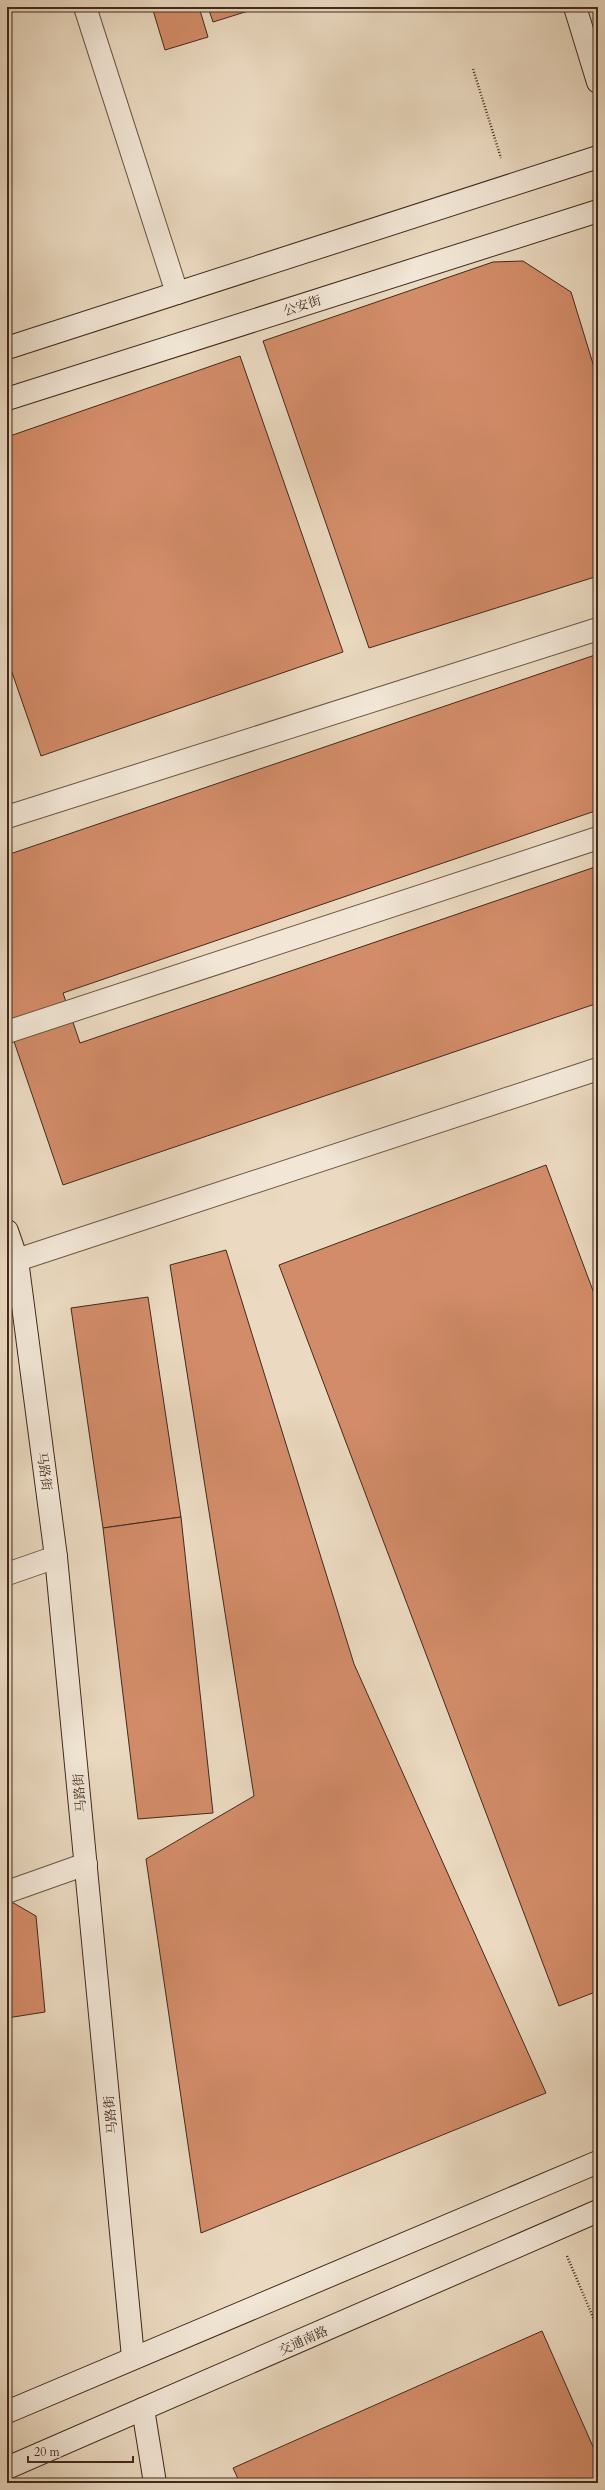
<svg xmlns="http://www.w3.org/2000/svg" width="605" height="2490" font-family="Cardo,'Noto Serif SC',serif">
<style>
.building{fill:#d38c69;stroke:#42291c}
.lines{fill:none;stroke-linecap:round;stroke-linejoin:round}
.street-casing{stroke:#6c5545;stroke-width:24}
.secondary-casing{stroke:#42291c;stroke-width:24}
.path{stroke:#42291c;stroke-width:2.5;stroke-dasharray:1 2;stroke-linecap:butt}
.street{stroke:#f2e7d7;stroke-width:22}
.secondary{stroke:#f2e7d7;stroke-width:22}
.labels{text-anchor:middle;stroke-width:3;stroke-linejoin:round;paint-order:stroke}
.street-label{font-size:13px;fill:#42291c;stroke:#f2e7d7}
</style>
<rect width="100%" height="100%" fill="#ebdac1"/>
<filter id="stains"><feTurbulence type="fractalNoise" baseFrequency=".005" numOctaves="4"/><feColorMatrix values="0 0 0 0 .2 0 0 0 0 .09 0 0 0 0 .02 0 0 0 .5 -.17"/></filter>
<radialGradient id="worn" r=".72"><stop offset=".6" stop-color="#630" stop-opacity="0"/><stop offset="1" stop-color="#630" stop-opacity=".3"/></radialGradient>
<g class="building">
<path d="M 152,7 L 199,7 L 208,37 L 165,50 Z"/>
<path d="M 208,7 L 261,7 L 213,22 Z"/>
<path d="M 523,261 L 571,292 L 598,380 L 598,576 L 369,648 L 263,341 L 493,262 Z"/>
<path d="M 240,356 L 343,652 L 41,756 L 7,658 L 7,437 Z"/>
<path d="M 598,654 L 598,810 L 63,993 L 80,1043 L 598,866 L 598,1003 L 63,1185 L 7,1021 L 7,855 Z"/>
<path d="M 546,1165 L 598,1304 L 598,1991 L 559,2006 L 279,1265 Z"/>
<path d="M 226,1250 L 354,1664 L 546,2093 L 201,2233 L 146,1859 L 254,1796 L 170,1265 Z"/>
<path d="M 148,1297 L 181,1517 L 103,1528 L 71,1308 Z"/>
<path d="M 181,1517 L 213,1813 L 138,1819 L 103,1528 Z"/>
<path d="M 10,1901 L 36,1916 L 45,2012 L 7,2018 L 7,1902 Z"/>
<path d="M 542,2331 L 598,2458 L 598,2483 L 240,2483 L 233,2468 Z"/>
</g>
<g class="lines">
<defs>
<g id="street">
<path d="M 85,7 L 177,293"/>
<path d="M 7,817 L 598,629"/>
<path d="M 7,1032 L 598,838"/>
<path d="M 17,1260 L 598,1069"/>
<path d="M 7,1574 L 56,1557"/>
<path d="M 7,1892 L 86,1864"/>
</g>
<g id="secondary">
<path d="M 575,7 L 598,82"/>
<path d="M 7,348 L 598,157"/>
<path d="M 7,399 L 598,211"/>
<path d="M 7,1231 L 17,1260 L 56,1557 L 133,2357"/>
<path d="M 143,2409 L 155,2483"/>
<path d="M 7,2412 L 598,2162"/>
<path d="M 7,2468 L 598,2211"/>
</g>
</defs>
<use href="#street" class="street-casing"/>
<use href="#secondary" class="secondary-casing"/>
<g class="path">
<path d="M 473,69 L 501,158"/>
<path d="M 567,2256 L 598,2329"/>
</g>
<use href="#street" class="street"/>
<use href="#secondary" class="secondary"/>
</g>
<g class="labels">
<g class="street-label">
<text transform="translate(302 305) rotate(-18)" y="5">公安街</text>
<text transform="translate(45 1471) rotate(82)" y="5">马路街</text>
<text transform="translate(79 1793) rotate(-95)" y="5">马路街</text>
<text transform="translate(110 2115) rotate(-96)" y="5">马路街</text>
<text transform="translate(303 2340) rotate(-24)" y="5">交通南路</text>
</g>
</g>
<rect width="605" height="2490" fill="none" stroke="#ebdac1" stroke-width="24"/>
<rect x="8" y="8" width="589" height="2474" fill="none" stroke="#42291c" stroke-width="2"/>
<rect x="12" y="12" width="581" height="2466" fill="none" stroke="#42291c"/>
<path d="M28 2456v6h105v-6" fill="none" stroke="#42291c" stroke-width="2"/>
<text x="34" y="2456" font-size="12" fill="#42291c" stroke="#f2e7d7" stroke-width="3" paint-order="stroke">20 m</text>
<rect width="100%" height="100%" filter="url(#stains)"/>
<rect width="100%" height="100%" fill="url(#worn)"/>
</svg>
